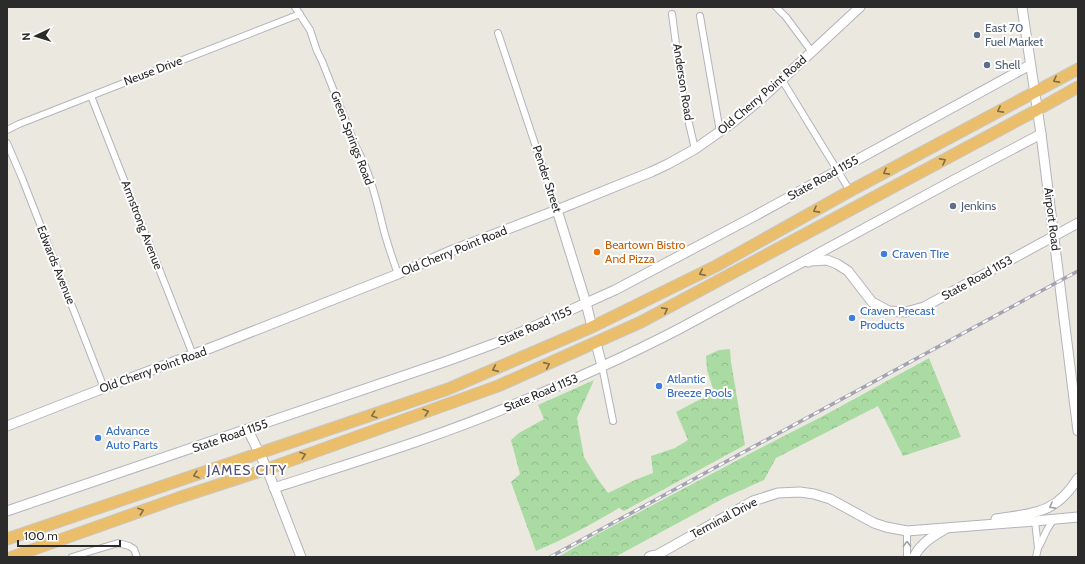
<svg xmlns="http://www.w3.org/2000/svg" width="1085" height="564" font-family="Cabin,sans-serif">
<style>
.forest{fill:url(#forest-crowns)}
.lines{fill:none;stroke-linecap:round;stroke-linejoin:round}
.street-casing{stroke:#b3b3bd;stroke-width:8}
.secondary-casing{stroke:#b3b3bd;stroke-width:11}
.highway-casing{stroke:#c8c8c8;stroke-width:13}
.street{stroke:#fff;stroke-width:6}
.secondary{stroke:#fff;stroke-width:9}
.highway{stroke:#eabe6b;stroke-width:11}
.rail-casing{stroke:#a4a3b3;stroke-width:3.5}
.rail{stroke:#fff;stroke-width:2;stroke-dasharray:6;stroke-linecap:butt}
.oneway{stroke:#816d48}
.oneway2{stroke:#a0a0a0}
.service-dot{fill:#5c6f8a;stroke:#fff;stroke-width:1.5}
.food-dot{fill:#e8710a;stroke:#fff;stroke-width:1.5}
.shop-dot{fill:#3f7fe0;stroke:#fff;stroke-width:1.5}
.labels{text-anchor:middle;stroke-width:4;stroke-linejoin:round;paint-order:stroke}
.service-label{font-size:12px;fill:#4e5e75;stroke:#fff;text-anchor:start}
.street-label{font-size:12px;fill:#2b2b2b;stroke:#fff}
.food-label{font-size:12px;fill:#c56008;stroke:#fff;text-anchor:start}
.shop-label{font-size:12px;fill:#366cbe;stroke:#fff;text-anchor:start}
.quarter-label{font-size:14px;letter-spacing:1px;fill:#535177;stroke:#fff}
</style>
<defs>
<pattern id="forest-crowns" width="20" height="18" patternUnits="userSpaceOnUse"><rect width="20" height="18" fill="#aadba3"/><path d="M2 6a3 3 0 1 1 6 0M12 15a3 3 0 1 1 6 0" fill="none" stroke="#92bc8c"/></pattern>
</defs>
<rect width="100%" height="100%" fill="#ebe9df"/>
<g class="forest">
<path d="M 730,349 L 731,362 L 745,445 L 624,511 L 619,508 C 592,524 565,539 536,551 L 511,482 L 520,474 L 511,440 L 519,433 L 544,419 L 538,405 L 594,380 L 577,418 L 584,457 L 597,478 L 608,493 L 637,479 L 653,473 L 651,456 L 675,448 L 688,440 L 676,412 L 714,392 L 707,370 L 706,356 L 719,350 Z"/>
<path d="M 929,358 L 961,437 L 903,456 L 878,406 L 776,458 L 764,480 L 726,497 L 615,557 L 558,557 L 596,535 L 751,453 L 823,416 Z"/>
</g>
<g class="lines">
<defs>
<g id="street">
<path d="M 295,7 L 310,30 L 317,51 L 322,61 L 356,147 C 369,170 376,198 382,223 C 386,241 392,257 398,274"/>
<path d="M 776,7 L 786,17 L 812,52"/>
<path d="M 672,14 L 681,82 L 687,115 L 695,149"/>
<path d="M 700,16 L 720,132"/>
<path d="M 498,33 L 557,210"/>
<path d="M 782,80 L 850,191"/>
<path d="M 91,96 L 193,355"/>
<path d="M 7,130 L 19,124 L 300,14"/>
<path d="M 7,143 L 22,178 L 104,388"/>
<path d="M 602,366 L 613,421"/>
<path d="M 1035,521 L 1038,548 L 1036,557"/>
<path d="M 1038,548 C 1045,537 1045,529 1054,520"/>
<path d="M 72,557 L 118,543 L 129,546 L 134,549 L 137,557"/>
<path d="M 907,557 L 907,531"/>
</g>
<g id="secondary">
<path d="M 1022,7 L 1041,134 L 1078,431"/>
<path d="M 557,210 L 586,303 L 592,327"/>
<path d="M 808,262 L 811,261 L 827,260 L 837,264 L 848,271 L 872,302 L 889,311 L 906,312 L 924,307 L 1078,223"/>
<path d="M 596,343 L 602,366"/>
<path d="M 7,426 L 104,388 L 213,347 L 398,274 L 448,252 L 557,210 L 651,172 L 668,164 L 695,149 L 732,123 L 761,99 L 860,7"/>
<path d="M 248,430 L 267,469 L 301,557"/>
<path d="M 274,488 C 354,462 435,438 513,405 C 569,382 625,357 679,329 L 952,181 L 1041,134"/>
<path d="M 7,511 L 447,361 L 496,343 L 535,326 L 615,290 L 751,218 L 1030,65"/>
<path d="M 996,519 C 1034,513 1056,514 1078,478"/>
<path d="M 649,557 L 651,556 L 657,555 L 753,501 L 778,493 L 800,492 L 814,494 L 830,499 L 874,523 L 886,527 L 907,531 L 1035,521 L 1078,517"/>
<path d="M 914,557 C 920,544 933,536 945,529"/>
</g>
<g id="highway">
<path d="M 7,539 L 448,389 L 592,327 L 716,266 L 850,191 L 1078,69"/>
<path d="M 12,557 L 178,498 L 267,469 L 498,386 L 641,322 L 1037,110 L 1078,87"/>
</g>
</defs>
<use href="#street" class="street-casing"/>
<use href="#secondary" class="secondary-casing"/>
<use href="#highway" class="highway-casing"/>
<use href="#street" class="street"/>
<use href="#secondary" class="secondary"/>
<use href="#highway" class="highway"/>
<defs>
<path id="rail" d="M 550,557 L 1078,271"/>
</defs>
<use href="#rail" class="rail-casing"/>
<use href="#rail" class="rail"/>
</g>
<defs><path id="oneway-chevron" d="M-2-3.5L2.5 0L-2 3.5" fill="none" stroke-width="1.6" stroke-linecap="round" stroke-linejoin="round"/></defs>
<g class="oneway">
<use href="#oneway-chevron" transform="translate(1056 80) rotate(152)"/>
<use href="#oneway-chevron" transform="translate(1000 110) rotate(152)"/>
<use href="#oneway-chevron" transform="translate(943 161) rotate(-28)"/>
<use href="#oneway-chevron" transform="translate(886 172) rotate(152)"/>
<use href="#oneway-chevron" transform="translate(816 210) rotate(151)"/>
<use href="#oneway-chevron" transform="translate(702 273) rotate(154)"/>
<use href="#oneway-chevron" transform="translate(665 310) rotate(-28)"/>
<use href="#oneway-chevron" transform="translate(547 365) rotate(-24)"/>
<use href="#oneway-chevron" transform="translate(495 369) rotate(156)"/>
<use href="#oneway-chevron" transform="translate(426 412) rotate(-19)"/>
<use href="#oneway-chevron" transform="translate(374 415) rotate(161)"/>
<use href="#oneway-chevron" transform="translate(303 455) rotate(-19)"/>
<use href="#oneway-chevron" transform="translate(196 475) rotate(161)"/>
<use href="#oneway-chevron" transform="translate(141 511) rotate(-19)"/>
</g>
<g class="oneway2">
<use href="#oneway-chevron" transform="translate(1052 506) rotate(152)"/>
<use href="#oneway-chevron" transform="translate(907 544) rotate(-89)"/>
</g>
<g class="service-dot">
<circle cx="977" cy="35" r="4"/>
<circle cx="987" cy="65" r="4"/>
<circle cx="953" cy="206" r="4"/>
</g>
<circle class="food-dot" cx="597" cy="252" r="4"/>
<g class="shop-dot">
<circle cx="884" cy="254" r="4"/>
<circle cx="852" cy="318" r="4"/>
<circle cx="659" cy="386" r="4"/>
<circle cx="98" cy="438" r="4"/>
</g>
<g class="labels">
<g class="service-label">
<text x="985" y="32">East 70<tspan x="985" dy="14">Fuel Market</tspan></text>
<text x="995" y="69">Shell</text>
<text x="961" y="210">Jenkins</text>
</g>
<g class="street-label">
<text transform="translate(153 71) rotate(-21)" y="4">Neuse Drive</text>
<text transform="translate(683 82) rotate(81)" y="4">Anderson Road</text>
<text transform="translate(762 95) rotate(-41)" y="4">Old Cherry Point Road</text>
<text transform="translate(352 138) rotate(69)" y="4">Green Springs Road</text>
<text transform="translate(823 178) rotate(-29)" y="4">State Road 1155</text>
<text transform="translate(547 179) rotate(72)" y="4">Pender Street</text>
<text transform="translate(1052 219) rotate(83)" y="4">Airport Road</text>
<text transform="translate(142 225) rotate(69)" y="4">Armstrong Avenue</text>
<text transform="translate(454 251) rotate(-22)" y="4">Old Cherry Point Road</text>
<text transform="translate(56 265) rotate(68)" y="4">Edwards Avenue</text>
<text transform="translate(977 278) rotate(-29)" y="4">State Road 1153</text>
<text transform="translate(535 326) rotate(-24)" y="4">State Road 1155</text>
<text transform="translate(153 370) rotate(-20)" y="4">Old Cherry Point Road</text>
<text transform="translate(541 393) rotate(-23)" y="4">State Road 1153</text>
<text transform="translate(230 436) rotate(-19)" y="4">State Road 1155</text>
<text transform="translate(724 518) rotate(-28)" y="4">Terminal Drive</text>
</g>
<g class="food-label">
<text x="605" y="249">Beartown Bistro<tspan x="605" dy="14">And Pizza</tspan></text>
</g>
<g class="shop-label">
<text x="892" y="258">Craven TIre</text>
<text x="860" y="315">Craven Precast<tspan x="860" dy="14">Products</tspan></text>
<text x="667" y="383">Atlantic<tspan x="667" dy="14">Breeze Pools</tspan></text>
<text x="106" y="435">Advance<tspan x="106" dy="14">Auto Parts</tspan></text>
</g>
<g class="quarter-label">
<text x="247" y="475">JAMES CITY</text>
</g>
</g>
<rect width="1085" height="564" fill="none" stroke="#2b2b2b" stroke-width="16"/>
<g transform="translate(36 36) rotate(266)" stroke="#ffffff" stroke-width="3" paint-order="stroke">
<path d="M0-3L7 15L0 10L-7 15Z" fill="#2b2b2b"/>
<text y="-6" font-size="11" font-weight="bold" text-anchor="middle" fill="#2b2b2b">N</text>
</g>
<path d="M18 540v6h102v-6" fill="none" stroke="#2b2b2b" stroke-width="2"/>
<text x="24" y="540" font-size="12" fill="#2b2b2b" stroke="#ffffff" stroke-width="3" paint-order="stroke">100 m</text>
</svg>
